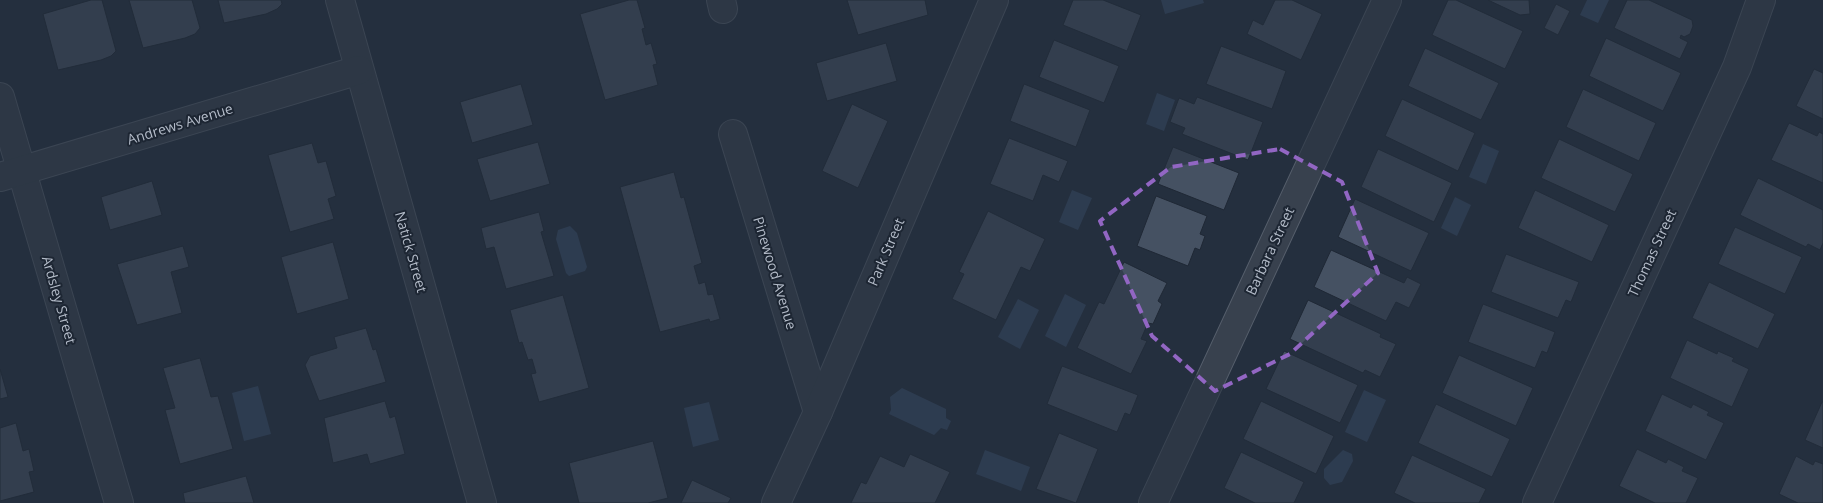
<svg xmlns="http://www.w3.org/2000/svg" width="1823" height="503" font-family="'Open Sans',sans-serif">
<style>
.water{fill:#394c67}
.building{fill:#455162;stroke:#1f2835}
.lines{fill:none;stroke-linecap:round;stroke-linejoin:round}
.minor-casing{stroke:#565f6c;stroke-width:30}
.minor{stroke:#38414e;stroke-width:28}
.marked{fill:none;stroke:#9266c3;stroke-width:4;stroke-dasharray:10 6;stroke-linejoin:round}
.labels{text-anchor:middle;stroke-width:4;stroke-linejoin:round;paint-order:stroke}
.street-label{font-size:14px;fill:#b4bcc9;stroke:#1d2633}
</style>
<rect width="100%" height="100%" fill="#242f3e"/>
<g class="water">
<path d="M 1161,0 L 1203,0 L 1204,3 L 1165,14 Z"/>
<path d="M 1587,0 L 1609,0 L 1598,23 L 1580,15 Z"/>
<path d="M 1157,93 L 1175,100 L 1164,131 L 1146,124 Z"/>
<path d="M 1483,144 L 1499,151 L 1486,184 L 1469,177 Z"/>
<path d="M 1072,190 L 1092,198 L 1078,230 L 1059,222 Z"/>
<path d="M 1455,197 L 1471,205 L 1457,236 L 1441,228 Z"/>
<path d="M 570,226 L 577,233 L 587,267 L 585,271 L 569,276 L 566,273 L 556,239 L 558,230 Z"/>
<path d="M 1065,294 L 1086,305 L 1066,347 L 1045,336 Z"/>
<path d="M 1018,299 L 1039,310 L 1020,349 L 998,337 Z"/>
<path d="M 258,386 L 271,434 L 244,441 L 232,393 Z"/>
<path d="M 902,388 L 946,409 L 946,418 L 951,421 L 947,430 L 941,428 L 934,435 L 889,414 L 891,410 L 890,397 Z"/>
<path d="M 1364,390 L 1386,400 L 1367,442 L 1345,432 Z"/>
<path d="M 709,402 L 719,440 L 693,447 L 684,408 Z"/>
<path d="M 985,450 L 1030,467 L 1021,491 L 976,474 Z"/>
<path d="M 1343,450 L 1352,454 L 1353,461 L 1342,482 L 1330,485 L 1324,478 L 1324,469 Z"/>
</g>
<g class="building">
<path d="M 91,0 L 102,0 L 116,51 L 111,56 L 101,60 L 58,70 L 43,14 Z"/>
<path d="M 129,0 L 192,0 L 200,28 L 195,34 L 185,38 L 143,48 Z"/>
<path d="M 218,0 L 281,0 L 282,4 L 277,9 L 266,14 L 224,23 Z"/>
<path d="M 629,0 L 637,0 L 645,28 L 642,29 L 646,45 L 651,43 L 657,64 L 653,65 L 658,85 L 605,100 L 580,14 Z"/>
<path d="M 847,0 L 925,0 L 928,15 L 858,35 Z"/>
<path d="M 1073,0 L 1103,0 L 1141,15 L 1127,51 L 1063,25 Z"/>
<path d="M 1275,0 L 1292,0 L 1322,14 L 1301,60 L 1247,34 L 1253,20 L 1263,25 Z"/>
<path d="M 1448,0 L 1456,0 L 1523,31 L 1505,69 L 1432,35 Z"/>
<path d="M 1488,0 L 1529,0 L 1530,14 L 1520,15 Z"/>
<path d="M 1627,0 L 1649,0 L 1692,20 L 1693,26 L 1690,34 L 1684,37 L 1681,35 L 1680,38 L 1688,42 L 1680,59 L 1614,28 Z"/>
<path d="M 1556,4 L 1570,11 L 1558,35 L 1544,28 Z"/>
<path d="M 1606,38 L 1681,73 L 1663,111 L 1589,76 Z"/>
<path d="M 1054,40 L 1119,66 L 1104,103 L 1039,77 Z"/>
<path d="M 886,43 L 897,81 L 827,101 L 816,63 Z"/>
<path d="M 1221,46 L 1286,71 L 1272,109 L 1206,84 Z"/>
<path d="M 1425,48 L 1499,83 L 1481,120 L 1408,86 Z"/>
<path d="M 1814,69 L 1823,73 L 1823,119 L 1796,106 Z"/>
<path d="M 521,84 L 533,125 L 472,143 L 460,102 Z"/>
<path d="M 1024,84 L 1090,110 L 1076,147 L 1010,121 Z"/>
<path d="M 1583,89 L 1656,123 L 1639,161 L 1566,127 Z"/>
<path d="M 1197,97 L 1263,122 L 1248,160 L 1182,134 L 1185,128 L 1170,122 L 1179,98 L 1194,104 Z"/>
<path d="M 1402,99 L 1475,133 L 1458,171 L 1385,136 Z"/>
<path d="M 852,104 L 888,121 L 858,188 L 822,171 Z"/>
<path d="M 1789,123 L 1817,136 L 1819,132 L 1823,134 L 1823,183 L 1771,160 Z"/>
<path d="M 1009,138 L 1068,161 L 1059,182 L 1043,175 L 1033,201 L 990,184 Z"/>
<path d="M 1559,139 L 1633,174 L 1615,212 L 1541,178 Z"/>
<path d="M 538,142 L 550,184 L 490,201 L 477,159 Z"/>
<path d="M 312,143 L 318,163 L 326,161 L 336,196 L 328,199 L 334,219 L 290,232 L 268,155 Z"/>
<path d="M 1173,147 L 1239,173 L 1224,210 L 1158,184 Z"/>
<path d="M 1378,149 L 1452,183 L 1434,222 L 1361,187 Z"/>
<path d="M 674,172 L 681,198 L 684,197 L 702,263 L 694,266 L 699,284 L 705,282 L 708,295 L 713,294 L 720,319 L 710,322 L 709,319 L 660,332 L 620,187 Z"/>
<path d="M 1758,178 L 1823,210 L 1823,243 L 1820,250 L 1808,244 L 1806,247 L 1740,215 Z"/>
<path d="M 152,181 L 162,215 L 110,230 L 101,197 Z"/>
<path d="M 1535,190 L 1609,225 L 1592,262 L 1518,228 Z"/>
<path d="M 1156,196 L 1207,216 L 1200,234 L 1205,236 L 1200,250 L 1195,248 L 1188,266 L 1137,246 Z"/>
<path d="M 1355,199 L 1429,233 L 1411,271 L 1338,237 Z"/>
<path d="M 988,211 L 1045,239 L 1030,271 L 1021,267 L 996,320 L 952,299 L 964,274 L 959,272 Z"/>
<path d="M 539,212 L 544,231 L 541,232 L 554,276 L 506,289 L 494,247 L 486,249 L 481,228 Z"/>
<path d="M 1735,227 L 1802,257 L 1785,294 L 1718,264 Z"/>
<path d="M 333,242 L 349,299 L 297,314 L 281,257 Z"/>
<path d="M 183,246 L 189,267 L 171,272 L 182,313 L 137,325 L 117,264 Z"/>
<path d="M 1331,250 L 1404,283 L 1407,277 L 1421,284 L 1409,308 L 1396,302 L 1386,321 L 1314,287 Z"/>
<path d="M 1506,254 L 1579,282 L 1571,302 L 1566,300 L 1558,318 L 1491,292 Z"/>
<path d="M 1124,262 L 1167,283 L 1158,301 L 1162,304 L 1153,324 L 1148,323 L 1141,339 L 1147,341 L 1131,374 L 1077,348 L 1099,302 L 1104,304 Z"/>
<path d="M 1709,282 L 1775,314 L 1758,349 L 1692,318 Z"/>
<path d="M 563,295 L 589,388 L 539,402 L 531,374 L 536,373 L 532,359 L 528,360 L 522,342 L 519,343 L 510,310 Z"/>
<path d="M 1308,300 L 1381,334 L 1380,337 L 1396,344 L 1380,377 L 1365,370 L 1363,373 L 1290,339 Z"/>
<path d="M 1483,304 L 1555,332 L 1547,353 L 1542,351 L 1535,368 L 1468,342 Z"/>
<path d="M 366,328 L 373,350 L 376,349 L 386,382 L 319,401 L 305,365 L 310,356 L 337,348 L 334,337 Z"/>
<path d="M 1687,340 L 1717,354 L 1718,351 L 1734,358 L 1732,361 L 1749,369 L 1732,407 L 1670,378 Z"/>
<path d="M 1284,351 L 1358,385 L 1340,423 L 1266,389 Z"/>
<path d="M 1459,355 L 1533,388 L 1516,426 L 1442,393 Z"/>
<path d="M 200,358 L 211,397 L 218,396 L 233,449 L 180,464 L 165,410 L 175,408 L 163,368 Z"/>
<path d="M 1062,366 L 1138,395 L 1130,415 L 1125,413 L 1117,432 L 1047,404 Z"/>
<path d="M 0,369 L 8,397 L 0,399 Z"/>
<path d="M 1662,394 L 1691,408 L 1693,404 L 1709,412 L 1707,415 L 1724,423 L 1706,460 L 1645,431 Z"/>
<path d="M 385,401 L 390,418 L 395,416 L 405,454 L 370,464 L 367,454 L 333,463 L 324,418 Z"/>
<path d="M 1261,401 L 1334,436 L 1316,474 L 1243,439 Z"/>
<path d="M 1822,402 L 1823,402 L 1823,448 L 1805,440 Z"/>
<path d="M 1436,404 L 1510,439 L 1492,477 L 1418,443 Z"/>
<path d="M 16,423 L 23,451 L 29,449 L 34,471 L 29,472 L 34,492 L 0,501 L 0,428 Z"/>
<path d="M 1059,433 L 1098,449 L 1076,503 L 1036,489 Z"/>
<path d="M 653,441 L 668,498 L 648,503 L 579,503 L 569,463 Z"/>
<path d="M 1637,449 L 1666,463 L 1668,459 L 1684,467 L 1682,471 L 1698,478 L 1686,503 L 1655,503 L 1619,486 Z"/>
<path d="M 1241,452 L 1304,482 L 1294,503 L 1255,503 L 1224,488 Z"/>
<path d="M 910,454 L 950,472 L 935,503 L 851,503 L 861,482 L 866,484 L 880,456 L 904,467 Z"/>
<path d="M 1412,455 L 1486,489 L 1479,503 L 1415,503 L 1394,493 Z"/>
<path d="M 1796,456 L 1813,465 L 1815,461 L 1823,464 L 1823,503 L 1798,503 L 1779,494 Z"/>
<path d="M 246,476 L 254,503 L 185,503 L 183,493 Z"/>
<path d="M 692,480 L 731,498 L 728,503 L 681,503 Z"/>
</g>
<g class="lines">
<defs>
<g id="minor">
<path d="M 340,0 L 482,503"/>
<path d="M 721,0 L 723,9"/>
<path d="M 0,97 L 119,503"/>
<path d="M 733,134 L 818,412"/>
<path d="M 0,177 L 359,70"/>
<path d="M 776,503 L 818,412 L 994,0"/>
<path d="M 1153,503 L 1387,0"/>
<path d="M 1537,503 L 1737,67 L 1761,0"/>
</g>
</defs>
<use href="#minor" class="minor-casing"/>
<use href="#minor" class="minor"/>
</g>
<path d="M0 0H1823V503H0ZM 1280,149 L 1342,182 L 1378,273 L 1290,354 L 1215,391 L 1152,336 L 1100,221 L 1171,167 Z" fill="#242f3e" fill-opacity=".55" fill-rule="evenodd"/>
<path class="marked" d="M 1280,149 L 1342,182 L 1378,273 L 1290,354 L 1215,391 L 1152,336 L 1100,221 L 1171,167 Z"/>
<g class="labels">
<g class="street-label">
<text transform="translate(180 124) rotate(-17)" y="5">Andrews Avenue</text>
<text transform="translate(1270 251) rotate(-65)" y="5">Barbara Street</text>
<text transform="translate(411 252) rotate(74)" y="5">Natick Street</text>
<text transform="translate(886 252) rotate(-67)" y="5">Park Street</text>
<text transform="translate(1652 253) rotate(-65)" y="5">Thomas Street</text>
<text transform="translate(775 273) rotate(73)" y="5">Pinewood Avenue</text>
<text transform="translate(59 300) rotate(74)" y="5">Ardsley Street</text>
</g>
</g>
</svg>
